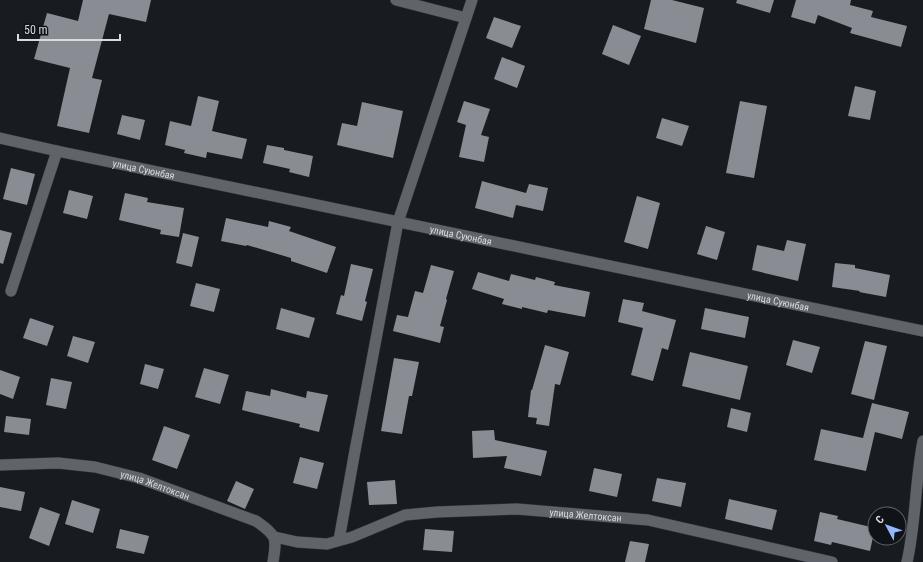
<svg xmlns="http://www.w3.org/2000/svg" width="923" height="562" font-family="'Roboto Condensed',sans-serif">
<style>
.building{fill:#898c93}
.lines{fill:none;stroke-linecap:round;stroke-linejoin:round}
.minor-casing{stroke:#333538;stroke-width:12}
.secondary-casing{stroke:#333538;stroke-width:12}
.minor{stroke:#60636a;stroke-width:11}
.secondary{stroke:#60636a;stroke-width:11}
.labels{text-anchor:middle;stroke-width:4;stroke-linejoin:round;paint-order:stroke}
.street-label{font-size:10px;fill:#d8dadd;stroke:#0f1217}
</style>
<rect width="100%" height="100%" fill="#181b20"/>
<g class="building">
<path d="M 83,0 L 151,0 L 146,22 L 109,14 L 92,78 L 102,80 L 89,133 L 57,126 L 70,68 L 34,59 L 47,13 L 78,21 Z"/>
<path d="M 651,0 L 672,0 L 704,8 L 696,43 L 644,29 Z"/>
<path d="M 737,0 L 774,0 L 770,13 L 736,3 Z"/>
<path d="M 796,0 L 851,0 L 850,5 L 873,11 L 871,17 L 907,26 L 901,47 L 850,33 L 852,28 L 818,15 L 815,24 L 791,17 Z"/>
<path d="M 494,17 L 521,26 L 512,48 L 486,38 Z"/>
<path d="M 613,25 L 641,36 L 629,65 L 602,54 Z"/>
<path d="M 502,57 L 525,66 L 517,88 L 494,79 Z"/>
<path d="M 855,86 L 876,91 L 870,120 L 848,116 Z"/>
<path d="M 198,96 L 219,101 L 212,131 L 247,139 L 242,159 L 207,152 L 206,158 L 184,153 L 185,150 L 165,145 L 170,121 L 191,126 Z"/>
<path d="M 464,101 L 490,109 L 481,135 L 489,137 L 484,162 L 459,157 L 466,125 L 457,122 Z"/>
<path d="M 740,101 L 767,106 L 754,178 L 726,173 Z"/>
<path d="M 362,102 L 403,111 L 393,158 L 337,145 L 342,123 L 357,126 Z"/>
<path d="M 122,115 L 145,120 L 140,140 L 117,134 Z"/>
<path d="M 662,118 L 689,126 L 682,146 L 656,138 Z"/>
<path d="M 267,145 L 284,148 L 284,150 L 313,156 L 309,177 L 289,172 L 290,169 L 263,163 Z"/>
<path d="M 11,168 L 35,174 L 27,205 L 3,199 Z"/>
<path d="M 482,181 L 526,193 L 529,184 L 548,188 L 543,211 L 516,205 L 513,218 L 475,208 Z"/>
<path d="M 69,190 L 93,196 L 87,219 L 63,213 Z"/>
<path d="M 125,193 L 148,198 L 147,202 L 184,208 L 179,237 L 160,234 L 161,230 L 119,220 Z"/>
<path d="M 637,196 L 660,203 L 648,249 L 624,242 Z"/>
<path d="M 226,218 L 268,227 L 269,221 L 291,227 L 289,231 L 336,247 L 327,273 L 291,261 L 291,258 L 247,245 L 246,246 L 221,241 Z"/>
<path d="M 706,226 L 725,232 L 717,260 L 697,254 Z"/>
<path d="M 0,230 L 12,233 L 3,264 L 0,263 Z"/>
<path d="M 183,233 L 199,237 L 192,267 L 176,263 Z"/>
<path d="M 787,240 L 806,244 L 798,281 L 752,270 L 757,245 L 784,251 Z"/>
<path d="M 835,263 L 855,265 L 855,268 L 890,275 L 886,297 L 859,292 L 860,291 L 832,287 Z"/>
<path d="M 351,264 L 373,269 L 365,301 L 367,302 L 362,321 L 336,314 L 341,295 L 344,296 Z"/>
<path d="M 431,265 L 454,271 L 446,299 L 447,300 L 440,326 L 444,327 L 440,343 L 393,331 L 397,315 L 408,317 L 415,291 L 423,293 Z"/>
<path d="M 478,272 L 509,281 L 511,274 L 535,280 L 536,277 L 555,282 L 554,285 L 590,292 L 585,317 L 548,310 L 547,313 L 522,307 L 522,309 L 502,304 L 504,299 L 472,289 Z"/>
<path d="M 196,283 L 220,289 L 214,312 L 190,306 Z"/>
<path d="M 623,299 L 644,303 L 642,311 L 676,320 L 668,350 L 662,348 L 653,381 L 631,375 L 643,328 L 618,322 Z"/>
<path d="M 281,308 L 315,318 L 309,338 L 276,329 Z"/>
<path d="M 705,308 L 749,317 L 745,338 L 701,329 Z"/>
<path d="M 30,318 L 54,326 L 47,346 L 23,338 Z"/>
<path d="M 73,336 L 95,342 L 88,363 L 67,356 Z"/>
<path d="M 793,340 L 820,347 L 812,373 L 786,365 Z"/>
<path d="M 865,341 L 887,346 L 874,400 L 851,394 Z"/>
<path d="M 545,345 L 569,352 L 560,385 L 555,384 L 549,426 L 536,424 L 537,418 L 528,417 L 531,390 L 532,390 Z"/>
<path d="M 690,352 L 748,366 L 740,400 L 682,386 Z"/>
<path d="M 394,358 L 419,362 L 412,396 L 409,396 L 402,434 L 381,431 Z"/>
<path d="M 145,364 L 164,369 L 158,389 L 140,384 Z"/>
<path d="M 204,368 L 229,375 L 220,404 L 195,397 Z"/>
<path d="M 0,370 L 20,377 L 13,399 L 0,394 Z"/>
<path d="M 51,378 L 72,382 L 66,409 L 46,405 Z"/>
<path d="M 271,389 L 306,398 L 307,391 L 328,395 L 319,432 L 299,427 L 300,424 L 242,410 L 246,391 L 270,396 Z"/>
<path d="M 872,403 L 909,412 L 902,439 L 875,432 L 866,471 L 814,460 L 821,429 L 863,438 Z"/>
<path d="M 731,408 L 751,413 L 747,432 L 727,427 Z"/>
<path d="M 6,416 L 31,419 L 29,435 L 4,432 Z"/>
<path d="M 164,426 L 190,435 L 177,469 L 152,460 Z"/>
<path d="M 494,430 L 495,440 L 547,451 L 541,476 L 504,468 L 507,456 L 473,458 L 472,431 Z"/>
<path d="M 300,457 L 324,463 L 317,489 L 293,483 Z"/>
<path d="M 594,468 L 622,474 L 617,497 L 589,491 Z"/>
<path d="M 657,478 L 686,483 L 681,507 L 652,501 Z"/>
<path d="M 395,480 L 397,504 L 369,505 L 367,482 Z"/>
<path d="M 236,481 L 254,489 L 245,509 L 227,501 Z"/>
<path d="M 0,487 L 25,492 L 21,511 L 0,507 Z"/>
<path d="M 729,499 L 777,510 L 772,530 L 725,519 Z"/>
<path d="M 72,500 L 100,509 L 93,533 L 65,524 Z"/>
<path d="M 40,507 L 60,514 L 49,546 L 29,538 Z"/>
<path d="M 820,512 L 838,516 L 837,519 L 875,528 L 870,551 L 832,542 L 831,545 L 814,541 Z"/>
<path d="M 120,529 L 149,536 L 144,554 L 116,548 Z"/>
<path d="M 425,529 L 454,531 L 452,552 L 423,550 Z"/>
<path d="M 630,541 L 649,544 L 645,562 L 625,562 Z"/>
</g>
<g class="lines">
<defs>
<g id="minor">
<path d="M 396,0 L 466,18"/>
<path d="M 11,291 L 57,151"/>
<path id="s1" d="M 0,465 L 58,463 L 95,467 L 139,478 L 256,521 C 277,536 277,537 273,562"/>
<path id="s2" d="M 275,537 L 297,542 L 327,544 L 352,537 L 405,515 L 437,512 L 517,509 L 648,520 L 832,562"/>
<path d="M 339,540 L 354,456 L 398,222 L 472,0"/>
<path d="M 907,562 C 916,522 915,481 923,441"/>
</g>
<g id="secondary">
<path id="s3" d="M 0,138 L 57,151 L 923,331"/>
</g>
</defs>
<use href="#minor" class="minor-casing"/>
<use href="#secondary" class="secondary-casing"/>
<use href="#minor" class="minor"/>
<use href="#secondary" class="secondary"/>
</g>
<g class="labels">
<g class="street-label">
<text dy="4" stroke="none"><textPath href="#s3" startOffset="147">улица Суюнбая</textPath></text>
<text dy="4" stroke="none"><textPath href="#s3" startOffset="471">улица Суюнбая</textPath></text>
<text dy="4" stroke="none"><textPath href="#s3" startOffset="795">улица Суюнбая</textPath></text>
<text dy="4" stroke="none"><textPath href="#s1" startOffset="158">улица Желтоксан</textPath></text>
<text dy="4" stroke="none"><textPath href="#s2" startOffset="317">улица Желтоксан</textPath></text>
</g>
</g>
<g transform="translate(887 526) rotate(311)"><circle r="19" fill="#0f1217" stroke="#5f6266"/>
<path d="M0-3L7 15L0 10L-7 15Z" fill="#94b7fd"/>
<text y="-6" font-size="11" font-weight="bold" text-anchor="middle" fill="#d8dadd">С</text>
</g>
<path d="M18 34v6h102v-6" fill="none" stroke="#d8dadd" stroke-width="2"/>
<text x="24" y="34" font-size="12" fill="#d8dadd" stroke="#0f1217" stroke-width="3" paint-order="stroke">50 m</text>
</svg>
